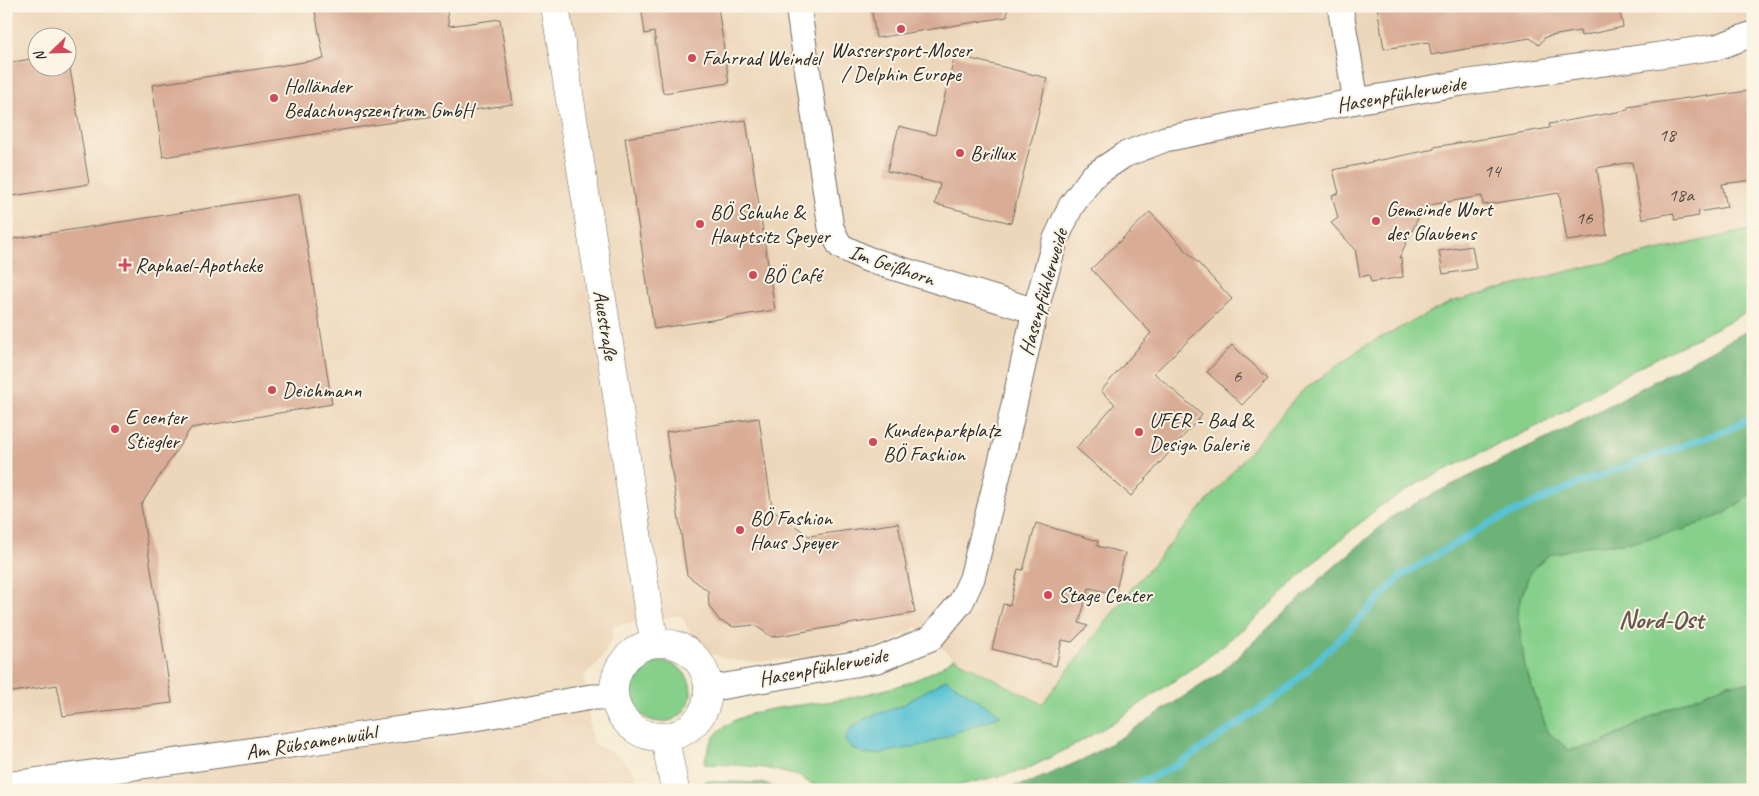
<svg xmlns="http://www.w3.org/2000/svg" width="1759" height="796" font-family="Caveat,sans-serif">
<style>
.built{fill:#edd7bb;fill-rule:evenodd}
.green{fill:#87d08b;stroke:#597e5b}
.forest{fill:#6db277;stroke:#4c6e51}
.water{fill:#58c2d3;stroke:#42767f}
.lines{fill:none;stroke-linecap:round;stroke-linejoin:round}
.stream{stroke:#58c2d3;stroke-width:7}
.building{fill:#d9ac95}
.street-casing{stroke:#726e65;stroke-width:27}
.secondary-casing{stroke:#726e65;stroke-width:29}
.street{stroke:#fff;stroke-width:25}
.secondary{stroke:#fff;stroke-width:28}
.poi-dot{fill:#d1495b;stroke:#fcf5e5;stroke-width:2}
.labels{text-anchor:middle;stroke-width:4;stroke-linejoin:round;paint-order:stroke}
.number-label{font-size:19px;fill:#564b46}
.poi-label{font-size:21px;fill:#2b2b2b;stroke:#fcf5e5;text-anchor:start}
.street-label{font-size:21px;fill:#2b2b2b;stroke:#fcf5e5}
.district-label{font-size:26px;font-weight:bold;fill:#685850;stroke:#fcf5e5}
</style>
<rect width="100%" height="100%" fill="#fcf5e5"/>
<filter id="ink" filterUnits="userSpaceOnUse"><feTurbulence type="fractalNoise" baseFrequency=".02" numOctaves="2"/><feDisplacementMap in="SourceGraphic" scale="10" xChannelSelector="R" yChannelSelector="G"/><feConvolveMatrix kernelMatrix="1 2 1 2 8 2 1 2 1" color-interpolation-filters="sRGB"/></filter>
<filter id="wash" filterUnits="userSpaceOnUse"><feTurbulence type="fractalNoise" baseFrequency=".0096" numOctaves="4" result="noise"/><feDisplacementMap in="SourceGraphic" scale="20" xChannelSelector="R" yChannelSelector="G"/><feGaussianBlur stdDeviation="1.12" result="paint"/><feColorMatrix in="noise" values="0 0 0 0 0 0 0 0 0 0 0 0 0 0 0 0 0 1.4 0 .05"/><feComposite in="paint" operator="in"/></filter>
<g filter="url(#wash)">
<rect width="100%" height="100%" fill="#f5ead1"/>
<path class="built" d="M 6,6 L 1753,6 L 1753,229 L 1569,271 L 1451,302 L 1364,346 L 1301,392 L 1128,593 L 1042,705 L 954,658 L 917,627 L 888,643 L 869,649 L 813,657 L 758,662 L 729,660 L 710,653 L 693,638 L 681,615 L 613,626 L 612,637 L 604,654 L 596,666 L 584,675 L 592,743 L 618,755 L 635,773 L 641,790 L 19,790 L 6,781 ZM 38,38 L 68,38 L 68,68 L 38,68 Z"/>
<g class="green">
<path d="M 1753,229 L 1753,309 L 1629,372 L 1548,421 L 1424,480 L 1379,507 L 1320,557 L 1255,619 L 1207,658 L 1111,724 L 1071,747 L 1025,770 L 939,790 L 822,790 L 798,776 L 765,768 L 737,765 L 704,764 C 707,752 710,739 720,730 C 746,707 800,706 833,701 C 844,700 855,696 867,694 C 900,686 926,679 954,658 L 1042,704 L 1128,593 L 1301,392 L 1364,346 L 1451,302 L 1569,271 Z"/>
<path d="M 1753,493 L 1753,683 L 1727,684 L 1660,712 L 1600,744 L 1569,750 L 1548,732 L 1525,667 L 1517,610 L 1530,572 L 1549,555 L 1584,546 L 1634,542 L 1724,514 Z"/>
<circle cx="661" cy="692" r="30"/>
</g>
<g class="forest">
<path d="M 1753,328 L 1753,493 L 1724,514 L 1683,530 L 1634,542 L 1584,546 L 1549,555 L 1530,572 L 1517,610 L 1525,667 L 1548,732 L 1569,750 L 1600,744 L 1660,712 L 1727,684 L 1753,683 L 1753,790 L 999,790 L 1031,782 L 1082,760 L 1120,738 L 1220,673 L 1327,573 L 1393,516 L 1435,493 L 1552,436 Z"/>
<path d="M 704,781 L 765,783 L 779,790 L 705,790 Z"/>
</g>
<path class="water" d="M 946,679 L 1001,715 L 924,745 L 877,754 L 864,754 L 851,747 L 845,741 L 850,729 L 866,718 L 901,706 Z"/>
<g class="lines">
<path class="stream" d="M 1125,790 L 1179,764 L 1283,693 L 1347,632 L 1401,576 L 1488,524 L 1577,484 L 1727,430 L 1753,417"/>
</g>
<g id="blocks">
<g class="building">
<path d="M 314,6 L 446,6 L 449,26 L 500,19 L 513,104 L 163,157 L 152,85 L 324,59 Z"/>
<path d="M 641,6 L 718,6 L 729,83 L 663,93 L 654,32 L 645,34 Z"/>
<path d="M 871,6 L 1007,6 L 1007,17 L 876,38 Z"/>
<path d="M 1377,6 L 1619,6 L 1623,27 L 1581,36 L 1580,31 L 1545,37 L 1539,45 L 1530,38 L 1431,55 L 1429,42 L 1384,49 Z"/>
<path d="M 955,55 L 1047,78 L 1011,223 L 935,204 L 940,184 L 887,171 L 899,126 L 935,135 Z"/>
<path d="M 68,56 L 89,184 L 6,197 L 6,63 L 38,58 L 38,68 L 68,68 Z"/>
<path d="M 1753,90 L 1753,180 L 1722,184 L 1727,207 L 1698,212 L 1699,216 L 1675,220 L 1673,213 L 1642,219 L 1632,162 L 1597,168 L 1607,235 L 1567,241 L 1559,193 L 1483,205 L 1482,196 L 1424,206 L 1399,258 L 1401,257 L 1403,277 L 1371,282 L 1369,275 L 1360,277 L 1355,249 L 1331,223 L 1338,218 L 1332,195 L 1339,193 L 1333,170 L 1434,149 L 1434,147 L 1550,128 L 1549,124 L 1628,110 L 1628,107 L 1707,95 L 1708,97 Z"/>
<path d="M 746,120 L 775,310 L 654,329 L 625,138 Z"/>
<path d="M 299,194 L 332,404 L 191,428 L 141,505 L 172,703 L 63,716 L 57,685 L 6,693 L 6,240 Z"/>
<path d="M 1150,212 L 1232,299 L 1154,373 L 1202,415 L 1131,496 L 1076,448 L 1115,404 L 1101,391 L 1151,333 L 1091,269 Z"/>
<path d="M 1472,246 L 1476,269 L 1443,274 L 1439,251 Z"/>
<path d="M 1232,345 L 1268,378 L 1242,405 L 1207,372 Z"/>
<path d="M 759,418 L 772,509 L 809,536 L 898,523 L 915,613 L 772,637 L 754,625 L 734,627 L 720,621 L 713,612 L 709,606 L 708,591 L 687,575 L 666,432 Z"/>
<path d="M 1036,523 L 1098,541 L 1097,546 L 1125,553 L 1115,594 L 1089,588 L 1079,623 L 1088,626 L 1072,642 L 1062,640 L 1056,666 L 992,649 L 1003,604 L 1010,605 L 1018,569 L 1023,570 Z"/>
</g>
</g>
</g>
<g filter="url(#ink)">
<use href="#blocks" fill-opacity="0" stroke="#726e65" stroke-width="1"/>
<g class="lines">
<defs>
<g id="street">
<path d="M 798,6 L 831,228 L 840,246 L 867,259 L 1035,311"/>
<path d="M 1340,6 L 1356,101"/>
<path d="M 708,689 L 878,660 L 931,638 L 961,602 L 972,578 L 1004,450 L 1035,311 L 1055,241 L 1071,206 L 1093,176 L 1124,155 L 1165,139 L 1356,101 L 1462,83 L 1717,47 L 1753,34"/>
<path d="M 6,785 L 312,742 L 482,717 L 591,697 L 614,697"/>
</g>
<g id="secondary">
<path d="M 555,6 L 613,368 L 649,616 L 656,643"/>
<circle cx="661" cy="690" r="47"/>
<path d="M 665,738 L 675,790"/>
</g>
</defs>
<use href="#street" class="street-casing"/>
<use href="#secondary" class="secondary-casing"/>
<use href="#street" class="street"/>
<use href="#secondary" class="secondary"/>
</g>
</g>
<g class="poi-dot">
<circle cx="901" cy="29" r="5"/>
<circle cx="692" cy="58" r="5"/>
<circle cx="274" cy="98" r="5"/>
<circle cx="960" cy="153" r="5"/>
<circle cx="1376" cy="221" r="5"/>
<circle cx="700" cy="224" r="5"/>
<path d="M122.5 257.5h5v5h5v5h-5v5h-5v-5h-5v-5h5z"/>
<circle cx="753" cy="275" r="5"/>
<circle cx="272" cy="390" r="5"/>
<circle cx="115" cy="429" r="5"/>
<circle cx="1139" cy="432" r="5"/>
<circle cx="873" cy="442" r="5"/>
<circle cx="740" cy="530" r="5"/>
<circle cx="1048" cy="595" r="5"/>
</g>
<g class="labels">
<g class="number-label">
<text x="1667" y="141">18</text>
<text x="1492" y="177">14</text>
<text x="1681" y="201">18a</text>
<text x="1584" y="224">16</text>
<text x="1237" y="382">6</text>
</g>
<g class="poi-label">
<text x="901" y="57" text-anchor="middle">Wassersport-Moser<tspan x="901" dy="24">/ Delphin Europe</tspan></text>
<text x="702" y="65">Fahrrad Weindel</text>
<text x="284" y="93">Holländer<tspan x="284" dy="24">Bedachungszentrum GmbH</tspan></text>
<text x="970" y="160">Brillux</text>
<text x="1386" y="216">Gemeinde Wort<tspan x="1386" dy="24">des Glaubens</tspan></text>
<text x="710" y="219">BÖ Schuhe &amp;<tspan x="710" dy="24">Hauptsitz Speyer</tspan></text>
<text x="135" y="272">Raphael-Apotheke</text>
<text x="763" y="282">BÖ Café</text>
<text x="282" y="397">Deichmann</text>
<text x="125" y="424">E center<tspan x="125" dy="24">Stiegler</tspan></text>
<text x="1149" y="427">UFER - Bad &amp;<tspan x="1149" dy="24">Design Galerie</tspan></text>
<text x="883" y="437">Kundenparkplatz<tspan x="883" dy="24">BÖ Fashion</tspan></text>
<text x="750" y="525">BÖ Fashion<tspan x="750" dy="24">Haus Speyer</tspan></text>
<text x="1058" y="602">Stage Center</text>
</g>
<g class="street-label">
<text transform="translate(1401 94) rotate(-10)" y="7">Hasenpfühlerweide</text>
<text transform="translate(892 265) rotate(19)" y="7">Im Geißhorn</text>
<text transform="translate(1043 292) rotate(-74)" y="7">Hasenpfühlerweide</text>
<text transform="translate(606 325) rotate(81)" y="7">Auestraße</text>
<text transform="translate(823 667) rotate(-11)" y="7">Hasenpfühlerweide</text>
<text transform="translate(311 742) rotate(-9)" y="7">Am Rübsamenwühl</text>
</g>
<g class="district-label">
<text x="1661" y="628">Nord-Ost</text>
</g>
</g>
<rect width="1759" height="796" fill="none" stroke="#fcf5e5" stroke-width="25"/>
<g transform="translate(52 52) rotate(247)"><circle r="24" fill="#fcf5e5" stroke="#a8a49b"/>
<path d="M0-4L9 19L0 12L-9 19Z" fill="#d1495b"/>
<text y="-8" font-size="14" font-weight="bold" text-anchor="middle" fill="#2b2b2b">N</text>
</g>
</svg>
